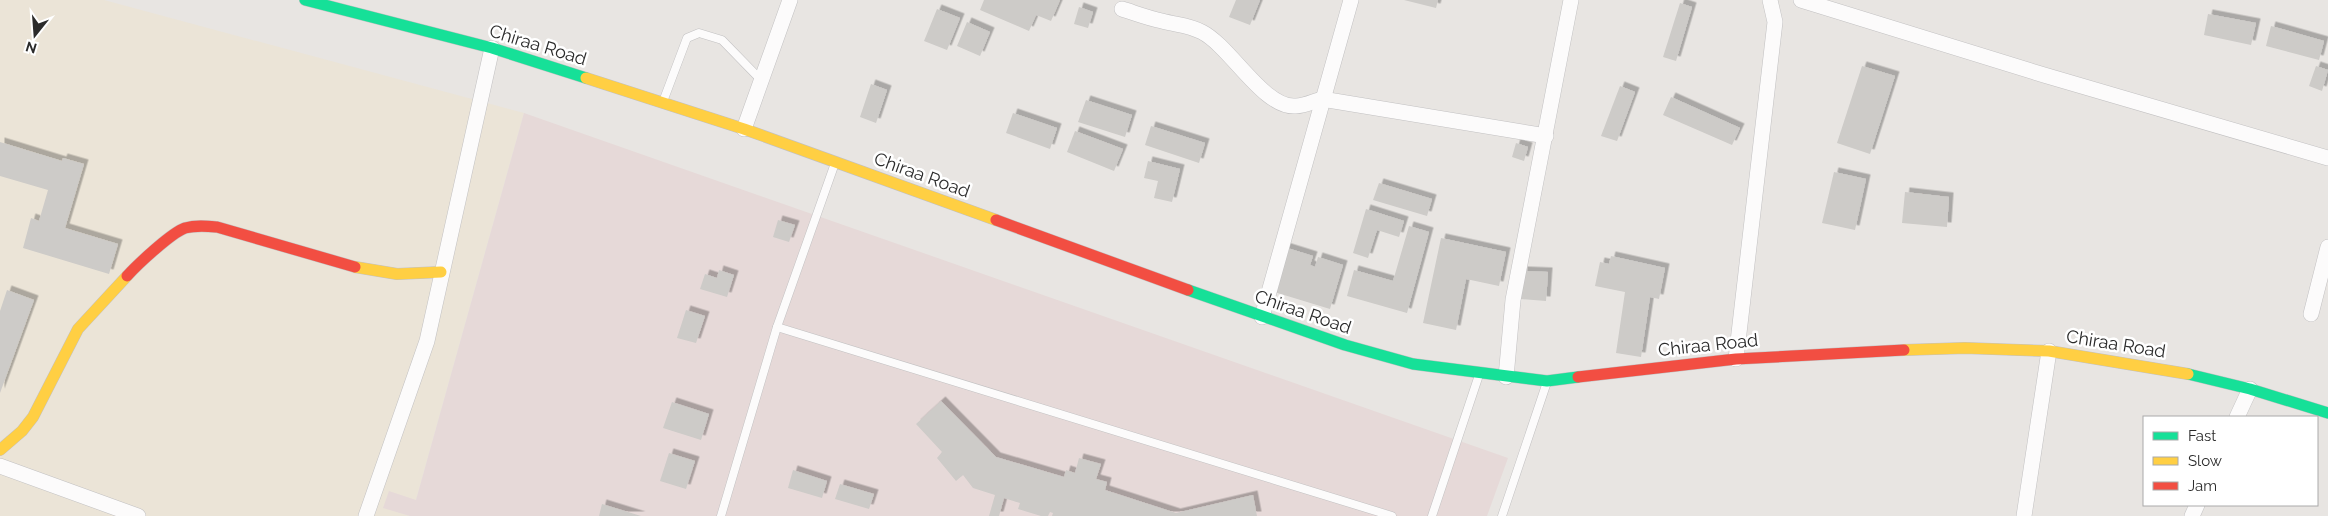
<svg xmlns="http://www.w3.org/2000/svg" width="2328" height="516" font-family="Raleway,sans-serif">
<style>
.education{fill:#ebe4d7}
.medical{fill:#e6d9d8}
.building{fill:#cdcbc8;filter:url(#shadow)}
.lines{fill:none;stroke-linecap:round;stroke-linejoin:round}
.lane-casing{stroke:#c2c1c2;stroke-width:9}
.street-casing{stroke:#c2c1c2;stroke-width:16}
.fast-casing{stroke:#c2c1c2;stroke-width:12}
.slow-casing{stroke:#c2c1c2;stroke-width:12}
.jam-casing{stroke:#c2c1c2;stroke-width:12}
.lane{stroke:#fcfbfb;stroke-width:8}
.street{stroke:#fcfbfb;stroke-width:15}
.fast{stroke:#16e098;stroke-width:11}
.slow{stroke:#ffcf43;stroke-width:11}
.jam{stroke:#f24e42;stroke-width:11}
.labels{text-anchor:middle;stroke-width:5;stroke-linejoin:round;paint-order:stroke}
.street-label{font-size:18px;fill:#2b2b2b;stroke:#fff}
</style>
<defs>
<filter id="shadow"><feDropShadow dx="4.5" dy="-4.5" stdDeviation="0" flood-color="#0004"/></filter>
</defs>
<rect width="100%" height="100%" fill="#e8e5e2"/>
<path class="education" d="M 0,0 L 104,0 L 524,113 L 416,500 L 383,507 L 410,516 L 0,516 Z"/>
<path class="medical" d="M 524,113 L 1508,458 L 1487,516 L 410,516 L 383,508 L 389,491 L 416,500 Z"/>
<g class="building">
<path d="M 984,0 L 1060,0 L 1051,21 L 1036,15 L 1029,31 L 980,10 Z"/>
<path d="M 1236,0 L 1260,0 L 1250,25 L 1229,17 Z"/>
<path d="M 1404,0 L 1438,0 L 1436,8 Z"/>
<path d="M 1680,3 L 1692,7 L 1676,61 L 1663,57 Z"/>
<path d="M 1079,7 L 1093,12 L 1088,28 L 1074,24 Z"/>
<path d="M 937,9 L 960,18 L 947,50 L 924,41 Z"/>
<path d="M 2208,14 L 2256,23 L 2251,45 L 2204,35 Z"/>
<path d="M 967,22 L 990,32 L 980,56 L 957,46 Z"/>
<path d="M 2271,26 L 2324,41 L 2319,60 L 2266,46 Z"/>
<path d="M 1862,66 L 1895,76 L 1870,154 L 1837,143 Z"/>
<path d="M 2316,66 L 2328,70 L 2322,91 L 2309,86 Z"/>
<path d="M 871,84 L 887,90 L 876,123 L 860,117 Z"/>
<path d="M 1620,86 L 1635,92 L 1617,141 L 1601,136 Z"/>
<path d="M 1671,97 L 1740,128 L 1732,145 L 1663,115 Z"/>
<path d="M 1086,100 L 1132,115 L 1125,137 L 1078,122 Z"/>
<path d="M 1013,113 L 1057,128 L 1050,149 L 1006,133 Z"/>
<path d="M 1151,126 L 1205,143 L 1199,163 L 1145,145 Z"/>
<path d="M 1075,131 L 1123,149 L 1114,171 L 1067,152 Z"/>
<path d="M 0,142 L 62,161 L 63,158 L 84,164 L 65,228 L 118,244 L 109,274 L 23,248 L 31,218 L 39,221 L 48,190 L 0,176 Z"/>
<path d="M 1516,143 L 1528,147 L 1524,161 L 1512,157 Z"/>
<path d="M 1148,161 L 1180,169 L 1172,202 L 1154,198 L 1158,181 L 1144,178 Z"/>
<path d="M 1834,172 L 1866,179 L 1855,230 L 1822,223 Z"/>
<path d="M 1379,183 L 1432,199 L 1427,216 L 1373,200 Z"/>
<path d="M 1905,192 L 1949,197 L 1947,227 L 1902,223 Z"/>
<path d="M 1366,209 L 1404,221 L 1399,237 L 1377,230 L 1368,258 L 1353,253 Z"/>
<path d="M 778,220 L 795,225 L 789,242 L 773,237 Z"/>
<path d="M 1409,226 L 1429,232 L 1407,313 L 1347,296 L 1354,270 L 1393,281 Z"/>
<path d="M 1441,238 L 1506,252 L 1499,286 L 1466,279 L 1456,330 L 1423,323 Z"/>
<path d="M 1284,247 L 1313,256 L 1310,265 L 1315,267 L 1318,257 L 1343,265 L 1330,309 L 1271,291 Z"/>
<path d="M 1611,256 L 1665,268 L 1659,299 L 1650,297 L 1641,357 L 1616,353 L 1625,292 L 1595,286 L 1600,262 L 1609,264 Z"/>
<path d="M 719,270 L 734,275 L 727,297 L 700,289 L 705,274 L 717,278 Z"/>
<path d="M 1523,271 L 1548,272 L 1546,301 L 1521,299 Z"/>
<path d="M 7,290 L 34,300 L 0,393 L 0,311 Z"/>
<path d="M 686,310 L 705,316 L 696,343 L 677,338 Z"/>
<path d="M 941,401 L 996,457 L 1064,477 L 1066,470 L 1075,473 L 1079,458 L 1101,464 L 1096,479 L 1107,482 L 1105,490 L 1176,513 L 1253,495 L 1257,516 L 1052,516 L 1053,513 L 1050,512 L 1048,516 L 1041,516 L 1018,509 L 1020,503 L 1004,498 L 999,516 L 989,516 L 995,495 L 973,488 L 963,475 L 956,481 L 937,458 L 942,452 L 916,424 Z"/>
<path d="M 672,402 L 709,414 L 701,440 L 663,428 Z"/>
<path d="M 669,453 L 695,461 L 686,489 L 660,481 Z"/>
<path d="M 793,470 L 827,481 L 822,498 L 788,488 Z"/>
<path d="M 840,484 L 874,494 L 869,509 L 835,499 Z"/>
<path d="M 602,504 L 641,516 L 599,516 Z"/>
</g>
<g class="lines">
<defs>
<g id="lane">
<path d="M 664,99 L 687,38 L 699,33 L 722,40 L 761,80"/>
<path d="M 777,327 L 1392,516"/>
<path d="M 721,516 L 777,327 L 834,166"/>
<path d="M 1432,516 L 1478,378"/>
<path d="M 1502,516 L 1546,385"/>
</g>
<g id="street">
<path d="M 1801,0 L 2044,75 L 2328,158"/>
<path d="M 1122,9 C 1135,13 1148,18 1162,21 C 1177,25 1189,25 1202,32 C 1231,47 1264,109 1296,106 C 1305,106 1314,101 1322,99 L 1546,136"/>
<path d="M 744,129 L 790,0"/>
<path d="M 2311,314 L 2328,247"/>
<path d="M 1262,317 L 1351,0"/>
<path d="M 1736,359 L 1775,22 L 1770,0"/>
<path d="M 1506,377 L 1513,300 L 1571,0"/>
<path d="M 2237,417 L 2250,389"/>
<path d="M 0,466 L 138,516"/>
<path d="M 366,516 L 427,341 L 492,48"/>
<path d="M 2024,516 L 2049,351"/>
<path d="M 2192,516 L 2197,505"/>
</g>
<g id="fast">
<path d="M 305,0 L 492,48 L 586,78"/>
<path d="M 1188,290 L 1345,345 L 1413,364 L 1547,381 L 1578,377"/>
<path d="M 2188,374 L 2250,389 L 2328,413"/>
</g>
<g id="slow">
<path d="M 586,78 L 744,129 L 996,220"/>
<path d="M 355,267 L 397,274 L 441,272"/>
<path d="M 1904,350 L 1965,348 L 2049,351 L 2188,374"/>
<path d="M 0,450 L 22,431 L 33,417 L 78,329 L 127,276"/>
</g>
<g id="jam">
<path d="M 996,220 L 1188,290"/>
<path d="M 127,276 C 137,265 171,233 185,228 C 196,225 206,226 217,227 L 355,267"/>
<path d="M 1578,377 L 1736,359 L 1904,350"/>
</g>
</defs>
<use href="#lane" class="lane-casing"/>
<use href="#street" class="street-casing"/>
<use href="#fast" class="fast-casing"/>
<use href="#slow" class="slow-casing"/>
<use href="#jam" class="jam-casing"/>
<use href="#lane" class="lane"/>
<use href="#street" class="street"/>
<use href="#fast" class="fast"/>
<use href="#slow" class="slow"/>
<use href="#jam" class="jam"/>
</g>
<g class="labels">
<g class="street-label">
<text transform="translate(538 45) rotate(17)" y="6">Chiraa Road</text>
<text transform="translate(922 175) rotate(20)" y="6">Chiraa Road</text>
<text transform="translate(1303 312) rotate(19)" y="6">Chiraa Road</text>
<text transform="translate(2116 344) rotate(9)" y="6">Chiraa Road</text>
<text transform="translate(1708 345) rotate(-6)" y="6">Chiraa Road</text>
</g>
</g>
<rect x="2143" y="416" width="175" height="90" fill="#ffffff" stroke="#aaaaaa"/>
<rect x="2153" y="432" width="25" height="8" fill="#16e098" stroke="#aaaaaa"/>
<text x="2188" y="441" font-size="15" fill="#2b2b2b">Fast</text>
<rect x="2153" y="457" width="25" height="8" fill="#ffcf43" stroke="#aaaaaa"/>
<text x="2188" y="466" font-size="15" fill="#2b2b2b">Slow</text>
<rect x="2153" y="482" width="25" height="8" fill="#f24e42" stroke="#aaaaaa"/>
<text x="2188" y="491" font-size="15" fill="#2b2b2b">Jam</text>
<g transform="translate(35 35) rotate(197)" stroke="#ffffff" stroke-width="4" paint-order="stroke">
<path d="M0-4L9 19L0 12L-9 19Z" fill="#2b2b2b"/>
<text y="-8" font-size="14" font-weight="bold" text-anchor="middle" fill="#2b2b2b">N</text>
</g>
</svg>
